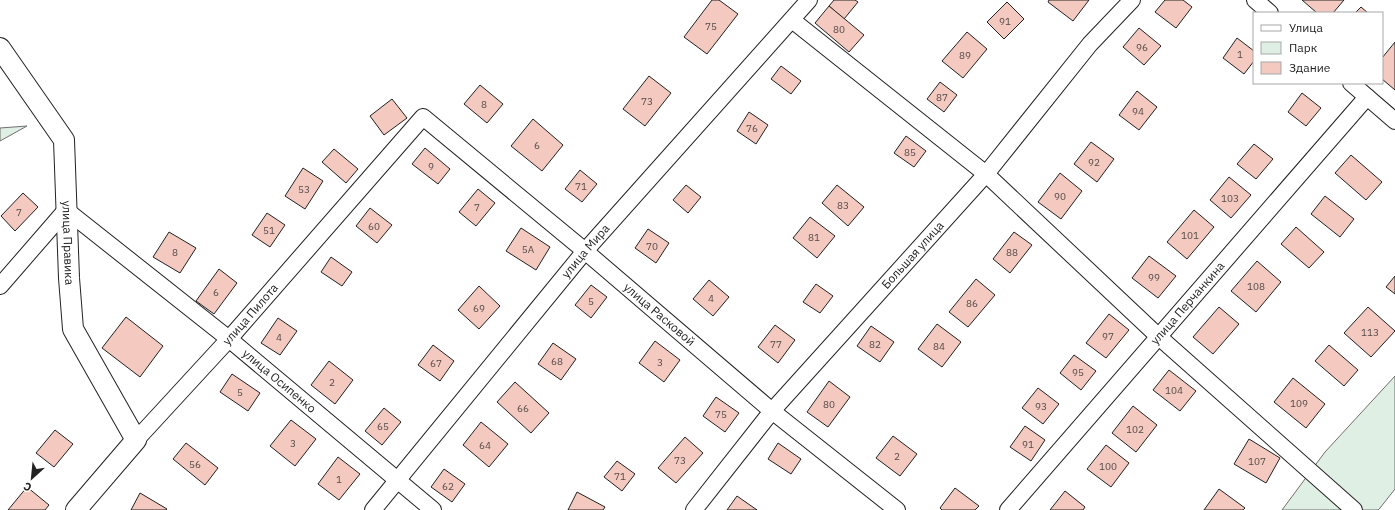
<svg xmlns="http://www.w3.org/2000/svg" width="1395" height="510" font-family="'IBM Plex Sans',sans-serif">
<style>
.green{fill:#e0efe3;stroke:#6f6f6f}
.building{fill:#f3c9c0;stroke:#222}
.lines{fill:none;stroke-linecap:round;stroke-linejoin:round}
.minor-casing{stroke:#222;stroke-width:18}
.tertiary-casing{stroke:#222;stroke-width:22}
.minor{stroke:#fff;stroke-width:16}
.tertiary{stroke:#fff;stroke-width:20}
.labels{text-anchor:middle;stroke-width:3;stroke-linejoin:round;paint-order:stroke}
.number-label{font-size:10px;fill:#564c4a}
.street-label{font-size:12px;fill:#222;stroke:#fff}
</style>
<rect width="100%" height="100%" fill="#fff"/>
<g class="green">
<path d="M 27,126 L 0,141 L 0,128 Z"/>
<path d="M 1395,376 L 1395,489 L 1380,508 L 1378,510 L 1282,510 L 1325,452 Z"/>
</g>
<g class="building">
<path d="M 712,0 L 719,0 L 738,14 L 707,54 L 684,37 Z"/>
<path d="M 834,0 L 855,0 L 858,2 L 844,19 L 829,6 Z"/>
<path d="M 1049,0 L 1089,0 L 1073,21 L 1048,2 Z"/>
<path d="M 1165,0 L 1183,0 L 1192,7 L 1176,28 L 1155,12 Z"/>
<path d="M 1302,0 L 1344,0 L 1333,13 L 1317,13 Z"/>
<path d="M 1007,2 L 1024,19 L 1004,39 L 987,22 Z"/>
<path d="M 829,6 L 864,35 L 849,52 L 815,23 Z"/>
<path d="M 1361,7 L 1368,13 L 1355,13 Z"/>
<path d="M 1139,28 L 1161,46 L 1144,65 L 1123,47 Z"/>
<path d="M 967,32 L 987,49 L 963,78 L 942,61 Z"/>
<path d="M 1237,38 L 1254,51 L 1254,61 L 1244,74 L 1223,58 Z"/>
<path d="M 1395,42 L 1395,90 L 1382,79 L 1382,58 Z"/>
<path d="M 781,66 L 801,81 L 791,94 L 771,79 Z"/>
<path d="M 649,76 L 671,93 L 645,126 L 623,109 Z"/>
<path d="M 940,82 L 957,95 L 944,112 L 927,99 Z"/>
<path d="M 480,85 L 503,104 L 487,123 L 464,104 Z"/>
<path d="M 1137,91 L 1157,107 L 1139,130 L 1119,115 Z"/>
<path d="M 1302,93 L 1321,108 L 1306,126 L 1288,112 Z"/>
<path d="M 392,99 L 407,118 L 384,135 L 370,116 Z"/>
<path d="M 749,112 L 768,125 L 756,144 L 737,131 Z"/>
<path d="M 533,119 L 563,145 L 542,171 L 511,146 Z"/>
<path d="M 906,136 L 926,151 L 914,167 L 894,153 Z"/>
<path d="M 1091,142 L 1114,159 L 1097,182 L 1074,164 Z"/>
<path d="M 1254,144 L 1273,159 L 1256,179 L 1237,164 Z"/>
<path d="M 425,148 L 450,169 L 438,184 L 412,164 Z"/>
<path d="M 334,149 L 358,169 L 346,183 L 322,162 Z"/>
<path d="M 1351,155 L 1382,182 L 1366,200 L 1335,173 Z"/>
<path d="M 303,168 L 323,181 L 305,209 L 285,196 Z"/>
<path d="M 580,170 L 597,184 L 582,202 L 565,189 Z"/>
<path d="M 1060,173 L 1082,191 L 1061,219 L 1038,202 Z"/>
<path d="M 1229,177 L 1251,195 L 1231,218 L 1210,200 Z"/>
<path d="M 686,185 L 701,197 L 688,213 L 673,200 Z"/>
<path d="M 837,185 L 864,207 L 848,226 L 822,203 Z"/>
<path d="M 478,189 L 495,203 L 476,226 L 459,212 Z"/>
<path d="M 23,193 L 38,207 L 15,231 L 1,216 Z"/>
<path d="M 1325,196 L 1354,219 L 1340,237 L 1311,214 Z"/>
<path d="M 370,208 L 392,225 L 377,243 L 356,226 Z"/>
<path d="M 1194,210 L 1214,227 L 1187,259 L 1167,242 Z"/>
<path d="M 267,213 L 285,225 L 270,247 L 252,235 Z"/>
<path d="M 810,217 L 835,236 L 817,258 L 793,238 Z"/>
<path d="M 1296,227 L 1324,252 L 1309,268 L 1281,244 Z"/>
<path d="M 521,228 L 550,247 L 536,270 L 506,251 Z"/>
<path d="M 648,229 L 669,243 L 656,263 L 635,248 Z"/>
<path d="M 169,232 L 196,248 L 180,273 L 153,257 Z"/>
<path d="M 1014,232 L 1032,245 L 1010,273 L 993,259 Z"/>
<path d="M 1149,256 L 1176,276 L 1158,298 L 1132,278 Z"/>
<path d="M 331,257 L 352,272 L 342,286 L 321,272 Z"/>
<path d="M 1257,261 L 1281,282 L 1256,312 L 1231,291 Z"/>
<path d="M 219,269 L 237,283 L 214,314 L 196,301 Z"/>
<path d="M 1395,276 L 1395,294 L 1386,287 Z"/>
<path d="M 976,279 L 995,295 L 968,327 L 949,312 Z"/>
<path d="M 709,280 L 729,297 L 713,316 L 693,299 Z"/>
<path d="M 816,284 L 833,296 L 820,313 L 803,302 Z"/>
<path d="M 591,285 L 607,297 L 591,318 L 575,305 Z"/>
<path d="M 479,286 L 500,306 L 479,329 L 458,310 Z"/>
<path d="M 1219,307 L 1239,324 L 1213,354 L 1193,337 Z"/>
<path d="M 1368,307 L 1395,331 L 1371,357 L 1344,333 Z"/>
<path d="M 1109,314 L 1129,330 L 1106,358 L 1086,343 Z"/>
<path d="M 126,317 L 163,346 L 140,377 L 102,348 Z"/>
<path d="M 278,318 L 297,331 L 280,355 L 261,343 Z"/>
<path d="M 937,324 L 961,342 L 942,367 L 918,349 Z"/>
<path d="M 775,325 L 795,340 L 778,363 L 758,347 Z"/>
<path d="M 871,326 L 894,342 L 880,362 L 857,346 Z"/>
<path d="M 655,341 L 680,360 L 664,382 L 639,363 Z"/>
<path d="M 553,343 L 576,359 L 561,380 L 538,364 Z"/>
<path d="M 433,345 L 454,361 L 440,381 L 418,365 Z"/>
<path d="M 1329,345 L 1358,370 L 1344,386 L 1315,361 Z"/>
<path d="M 1074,355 L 1096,371 L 1081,390 L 1060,373 Z"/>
<path d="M 329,361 L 353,380 L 335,404 L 311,385 Z"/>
<path d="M 1169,370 L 1196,391 L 1180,411 L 1153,390 Z"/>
<path d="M 232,374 L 260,393 L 248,411 L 220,392 Z"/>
<path d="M 1293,378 L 1325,404 L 1306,428 L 1274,402 Z"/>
<path d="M 829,381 L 850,397 L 828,427 L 807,412 Z"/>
<path d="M 515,382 L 549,413 L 531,433 L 497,402 Z"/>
<path d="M 1038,388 L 1059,404 L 1043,424 L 1022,408 Z"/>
<path d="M 716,397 L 739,413 L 725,432 L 703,416 Z"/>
<path d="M 1133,406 L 1157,425 L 1136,452 L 1112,433 Z"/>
<path d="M 384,408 L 401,422 L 382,445 L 365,431 Z"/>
<path d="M 291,420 L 316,439 L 295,466 L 270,446 Z"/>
<path d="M 481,422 L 508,444 L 489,467 L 463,445 Z"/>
<path d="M 1025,426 L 1045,440 L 1031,461 L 1010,447 Z"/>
<path d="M 55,430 L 73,444 L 54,467 L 36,453 Z"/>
<path d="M 893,436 L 917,454 L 900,476 L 876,458 Z"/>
<path d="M 685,437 L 703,453 L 676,483 L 658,468 Z"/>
<path d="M 1249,439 L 1280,458 L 1266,483 L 1234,464 Z"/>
<path d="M 186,443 L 218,468 L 205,485 L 173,459 Z"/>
<path d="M 778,443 L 801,459 L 791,474 L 768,459 Z"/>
<path d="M 1106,445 L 1129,463 L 1111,487 L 1087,469 Z"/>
<path d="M 338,457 L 360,474 L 339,500 L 318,484 Z"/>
<path d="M 617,461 L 635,474 L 622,491 L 604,477 Z"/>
<path d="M 444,469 L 465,484 L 452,502 L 431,487 Z"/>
<path d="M 27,487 L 49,505 L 45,510 L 8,510 Z"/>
<path d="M 955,488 L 979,506 L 975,510 L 942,510 L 940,508 Z"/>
<path d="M 1219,489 L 1245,508 L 1243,510 L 1204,510 Z"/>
<path d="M 1065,491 L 1085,507 L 1083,510 L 1050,510 Z"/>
<path d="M 577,492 L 605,507 L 603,510 L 568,510 Z"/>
<path d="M 140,493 L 167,509 L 166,510 L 131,510 Z"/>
<path d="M 737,496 L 757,510 L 727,510 Z"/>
</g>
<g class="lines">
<defs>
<g id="minor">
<path d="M 1255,0 L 1270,13"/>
<path d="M 792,20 L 986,174 L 1159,337 L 1354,510"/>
<path d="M 1351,83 L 1395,121"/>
<path id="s1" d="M 0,286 L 66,210 L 229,339 L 433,510"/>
<path id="s2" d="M 136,440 L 229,339 L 423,117 L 585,251 L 772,411 L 897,510"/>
<path id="s3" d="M 373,510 L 585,251 L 809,0"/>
<path id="s4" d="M 694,510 L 772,411 L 986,174 L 1090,44 L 1132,0"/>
<path id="s5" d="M 1008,510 L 1367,97"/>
</g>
<g id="tertiary">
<path id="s6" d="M 0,48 L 64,140 L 69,278 L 73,329 L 136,440 L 76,510"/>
</g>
</defs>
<use href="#minor" class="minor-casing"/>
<use href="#tertiary" class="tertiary-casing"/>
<use href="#minor" class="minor"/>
<use href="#tertiary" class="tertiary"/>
</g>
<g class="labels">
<g class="number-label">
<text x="1005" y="25">91</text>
<text x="711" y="30">75</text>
<text x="839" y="33">80</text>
<text x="1142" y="51">96</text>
<text x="1240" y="58">1</text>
<text x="965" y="59">89</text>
<text x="942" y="101">87</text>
<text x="647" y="105">73</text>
<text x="484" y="108">8</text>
<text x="1138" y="115">94</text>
<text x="752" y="132">76</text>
<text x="537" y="149">6</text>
<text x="910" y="156">85</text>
<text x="1094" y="166">92</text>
<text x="431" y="170">9</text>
<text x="581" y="190">71</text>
<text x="304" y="193">53</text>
<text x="1060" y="200">90</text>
<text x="1230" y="202">103</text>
<text x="843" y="209">83</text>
<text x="477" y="211">7</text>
<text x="19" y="216">7</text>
<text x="374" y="230">60</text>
<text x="269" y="234">51</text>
<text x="1190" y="239">101</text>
<text x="814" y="241">81</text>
<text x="652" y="250">70</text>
<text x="528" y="253">5А</text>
<text x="175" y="256">8</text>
<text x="1012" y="256">88</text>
<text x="1154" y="281">99</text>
<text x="1256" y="290">108</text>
<text x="216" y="296">6</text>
<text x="711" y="302">4</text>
<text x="591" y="305">5</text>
<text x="972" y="307">86</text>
<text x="479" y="312">69</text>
<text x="1370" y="336">113</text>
<text x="1108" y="340">97</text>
<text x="279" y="341">4</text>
<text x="776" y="348">77</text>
<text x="875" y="348">82</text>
<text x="939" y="350">84</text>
<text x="557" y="365">68</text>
<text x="660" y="366">3</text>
<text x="436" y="367">67</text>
<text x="1078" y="376">95</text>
<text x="332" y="386">2</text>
<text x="1174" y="394">104</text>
<text x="240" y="396">5</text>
<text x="1299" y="407">109</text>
<text x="829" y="408">80</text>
<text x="1041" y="410">93</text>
<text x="523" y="412">66</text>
<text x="721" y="418">75</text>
<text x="383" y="430">65</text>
<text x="1135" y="433">102</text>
<text x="293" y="447">3</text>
<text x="1028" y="448">91</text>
<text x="485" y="449">64</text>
<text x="897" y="460">2</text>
<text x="680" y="464">73</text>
<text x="1257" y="465">107</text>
<text x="195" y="468">56</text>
<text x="1108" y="470">100</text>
<text x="620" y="480">71</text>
<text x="339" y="483">1</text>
<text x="448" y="490">62</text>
</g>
<g class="street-label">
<text dy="4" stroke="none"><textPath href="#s6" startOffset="215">улица Правика</textPath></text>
<text dy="4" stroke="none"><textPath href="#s3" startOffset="335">улица Мира</textPath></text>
<text dy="4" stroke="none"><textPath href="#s4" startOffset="336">Большая улица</textPath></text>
<text dy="4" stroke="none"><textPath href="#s5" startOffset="274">улица Перчанкина</textPath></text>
<text dy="4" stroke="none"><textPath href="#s2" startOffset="170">улица Пилота</textPath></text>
<text dy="4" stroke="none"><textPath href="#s2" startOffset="740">улица Расковой</textPath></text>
<text dy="4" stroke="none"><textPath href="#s1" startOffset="374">улица Осипенко</textPath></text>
</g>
</g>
<rect x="1253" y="12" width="130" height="72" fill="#ffffff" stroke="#a7a7a7"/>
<rect x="1261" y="25" width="20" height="6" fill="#ffffff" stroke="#a7a7a7"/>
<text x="1289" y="32" font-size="12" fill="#222222">Улица</text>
<rect x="1261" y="42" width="20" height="12" fill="#e0efe3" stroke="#a7a7a7"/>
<text x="1289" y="52" font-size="12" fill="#222222">Парк</text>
<rect x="1261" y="62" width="20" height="12" fill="#f3c9c0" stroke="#a7a7a7"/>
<text x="1289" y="72" font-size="12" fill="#222222">Здание</text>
<g transform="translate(32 478) rotate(207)" stroke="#ffffff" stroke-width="3" paint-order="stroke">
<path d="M0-3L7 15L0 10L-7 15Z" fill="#222222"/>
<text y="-6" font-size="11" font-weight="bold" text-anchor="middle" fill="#222222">С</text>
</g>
</svg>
